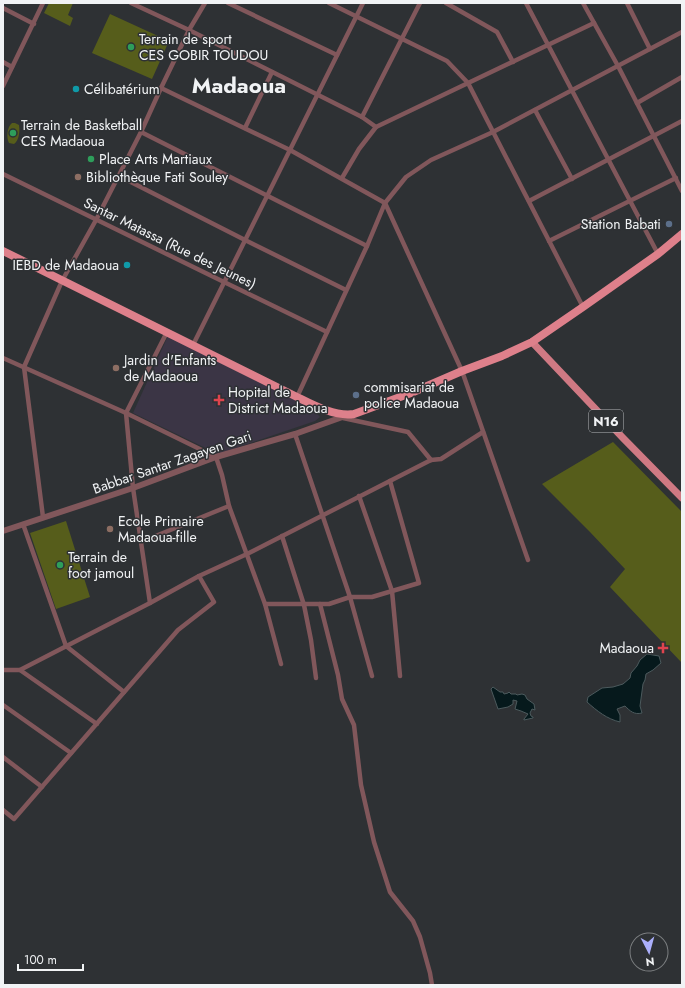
<svg xmlns="http://www.w3.org/2000/svg" width="685" height="988" font-family="Jost,sans-serif">
<style>
.medical{fill:#3b3545}
.green{fill:#565d1b}
.water{fill:#06191c;stroke:#4c5a5d}
.lines{fill:none;stroke-linecap:round;stroke-linejoin:round}
.minor{stroke:#81575b;stroke-width:4.5}
.tertiary{stroke:#81575b;stroke-width:6}
.primary{stroke:#cf7983;stroke-width:7}
.trunk{stroke:#de808b;stroke-width:8}
.leisure-dot{fill:#2e9e5b;stroke:#2e3134;stroke-width:1.5}
.culture-dot{fill:#0f9aa8;stroke:#2e3134;stroke-width:1.5}
.education-dot{fill:#8d6e63;stroke:#2e3134;stroke-width:1.5}
.service-dot{fill:#5c6f8a;stroke:#2e3134;stroke-width:1.5}
.health-dot{fill:#e0444e;stroke:#2e3134;stroke-width:1.5}
.labels{text-anchor:middle;stroke-width:3;stroke-linejoin:round;paint-order:stroke}
.shield{fill:#2e3134;stroke:#b6b9bb;stroke-width:1}
.shield-label{font-size:13px;font-weight:bold;fill:#f1f3f5}
.poi-label{font-size:14px;fill:#f1f3f5;stroke:#2e3134;text-anchor:start}
.street-label{font-size:14px;fill:#f1f3f5;stroke:#2e3134}
.town-label{font-size:22px;font-weight:bold;fill:#f1f3f5;stroke:#2e3134}
</style>
<rect width="100%" height="100%" fill="#2e3134"/>
<path class="medical" d="M 168,336 L 313,409 L 320,417 L 315,421 L 218,454 L 133,413 Z"/>
<g class="green">
<path d="M 49,3 L 73,3 L 68,15 L 73,18 L 70,26 L 44,13 Z"/>
<path d="M 110,14 L 169,41 L 152,79 L 92,53 Z"/>
<path d="M 12,123 L 15,123 L 19,125 C 20,131 19,141 14,144 L 9,143 C 6,138 7,127 12,123 Z"/>
<path d="M 613,442 L 682,512 L 682,663 L 610,587 L 625,569 L 590,532 L 542,484 Z"/>
<path d="M 66,521 L 90,597 L 56,609 L 30,533 Z"/>
</g>
<g class="water">
<path d="M 647,654 L 659,656 L 661,663 L 653,670 L 646,674 L 645,680 L 643,684 L 640,706 L 642,713 C 634,715 630,711 625,706 L 617,709 L 620,715 L 620,722 C 607,719 597,711 587,702 L 588,697 L 602,688 L 613,687 L 623,684 L 630,678 L 631,673 L 637,666 L 640,660 Z"/>
<path d="M 493,687 L 500,692 L 503,692 L 504,694 L 508,693 L 509,692 L 511,694 L 516,694 L 517,695 L 522,694 L 525,695 L 527,699 L 534,704 L 535,710 L 532,709 L 530,713 L 531,716 L 533,717 L 533,718 L 524,720 L 524,719 L 528,714 L 521,711 L 515,709 L 517,701 L 513,700 L 513,704 L 508,707 L 498,709 L 491,689 Z"/>
</g>
<g class="lines">
<g class="minor">
<path d="M 131,3 L 189,30 L 362,117 L 376,127"/>
<path d="M 228,3 L 337,55"/>
<path d="M 329,3 L 447,61 L 468,83 L 583,307"/>
<path d="M 446,3 L 497,32 L 513,62"/>
<path d="M 526,3 L 658,254"/>
<path d="M 583,3 L 618,66 L 682,191"/>
<path d="M 627,3 L 650,49"/>
<path d="M 3,8 L 34,24"/>
<path d="M 3,62 L 12,67"/>
<path d="M 3,86 L 43,3"/>
<path d="M 161,88 L 290,150 L 385,203 L 462,371 L 528,560"/>
<path d="M 637,103 L 682,77"/>
<path d="M 535,110 L 572,179"/>
<path d="M 362,117 L 420,3"/>
<path d="M 245,128 L 272,72"/>
<path d="M 141,132 L 367,246"/>
<path d="M 3,174 L 224,282 L 327,332"/>
<path d="M 119,176 L 245,240 L 346,290"/>
<path d="M 342,178 L 359,149 L 376,127 L 594,23"/>
<path d="M 529,201 L 682,121"/>
<path d="M 549,241 L 676,178"/>
<path d="M 193,345 L 363,3"/>
<path d="M 3,358 L 126,413 L 216,457 L 222,475 L 229,506 L 265,604 L 281,664"/>
<path d="M 297,397 L 367,246 L 385,203 L 406,177 L 431,160 L 493,132 L 682,32"/>
<path d="M 343,418 L 408,432 L 431,460"/>
<path d="M 295,434 L 350,597 L 372,676"/>
<path d="M 359,496 L 392,591 L 400,676"/>
<path d="M 43,517 L 24,367 L 62,281 L 96,220 L 141,132 L 161,88 L 189,30 L 205,3"/>
<path d="M 23,524 L 66,646 L 124,692"/>
<path d="M 282,536 L 304,605 L 311,640 L 316,678"/>
<path d="M 141,542 L 229,506"/>
<path d="M 150,603 L 133,488 L 126,413 L 167,332"/>
<path d="M 265,604 L 329,604 L 350,597 L 372,597 L 419,583 L 390,481"/>
<path d="M 320,604 L 338,675 L 342,699 L 354,725 L 361,785 L 374,842 L 390,892 L 413,921 L 420,937 L 430,973 L 432,985"/>
<path d="M 3,670 L 20,670 L 150,603 L 199,576 L 247,554 L 431,460 L 441,459 L 483,432"/>
<path d="M 20,670 L 97,724"/>
<path d="M 3,705 L 71,753"/>
<path d="M 3,757 L 42,787"/>
<path d="M 3,810 L 14,819 L 178,630 L 214,602 L 199,576"/>
</g>
<path class="tertiary" d="M 3,531 L 133,488 L 216,457 L 295,434 L 348,415"/>
<path class="primary" d="M 532,342 L 623,438 L 682,498"/>
<path class="trunk" d="M 3,251 L 297,397 C 313,405 335,417 354,414 L 411,393 L 462,371 L 502,356 L 532,342 L 583,307 L 658,254 L 682,234"/>
</g>
<g class="leisure-dot">
<circle cx="131" cy="47" r="4"/>
<circle cx="13" cy="133" r="4"/>
<circle cx="91" cy="159" r="4"/>
<circle cx="60" cy="565" r="4"/>
</g>
<g class="culture-dot">
<circle cx="76" cy="89" r="4"/>
<circle cx="127" cy="265" r="4"/>
</g>
<g class="education-dot">
<circle cx="78" cy="177" r="4"/>
<circle cx="116" cy="368" r="4"/>
<circle cx="110" cy="529" r="4"/>
</g>
<g class="service-dot">
<circle cx="669" cy="224" r="4"/>
<circle cx="356" cy="395" r="4"/>
</g>
<g class="health-dot">
<path d="M217 394h4v4h4v4h-4v4h-4v-4h-4v-4h4z"/>
<path d="M661 642h4v4h4v4h-4v4h-4v-4h-4v-4h4z"/>
</g>
<g class="labels">
<rect class="shield" x="589" y="410" width="34" height="22" rx="3"/>
<g class="shield-label">
<text x="606" y="426">N16</text>
</g>
<g class="poi-label">
<text x="139" y="44">Terrain de sport<tspan x="139" dy="16">CES GOBIR TOUDOU</tspan></text>
<text x="84" y="94">Célibatérium</text>
<text x="21" y="130">Terrain de Basketball<tspan x="21" dy="16">CES Madaoua</tspan></text>
<text x="99" y="164">Place Arts Martiaux</text>
<text x="86" y="182">Bibliothèque Fati Souley</text>
<text x="661" y="229" text-anchor="end">Station Babati</text>
<text x="119" y="270" text-anchor="end">IEBD de Madaoua</text>
<text x="124" y="365">Jardin d'Enfants<tspan x="124" dy="16">de Madaoua</tspan></text>
<text x="364" y="392">commisariat de<tspan x="364" dy="16">police Madaoua</tspan></text>
<text x="228" y="397">Hopital de<tspan x="228" dy="16">District Madaoua</tspan></text>
<text x="118" y="526">Ecole Primaire<tspan x="118" dy="16">Madaoua-fille</tspan></text>
<text x="68" y="562">Terrain de<tspan x="68" dy="16">foot jamoul</tspan></text>
<text x="654" y="653" text-anchor="end">Madaoua</text>
</g>
<g class="street-label">
<text transform="translate(170 243) rotate(26)" y="5">Santar Matassa (Rue des Jeunes)</text>
<text transform="translate(172 462) rotate(-19)" y="5">Babbar Santar Zagayen Gari</text>
</g>
<g class="town-label">
<text x="239" y="93">Madaoua</text>
</g>
</g>
<rect width="685" height="988" fill="none" stroke="#f1f3f5" stroke-width="8"/>
<g transform="translate(649 952) rotate(174)"><circle r="19" fill="#2e3134" stroke="#7c7f81"/>
<path d="M0-3L7 15L0 10L-7 15Z" fill="#abaffb"/>
<text y="-6" font-size="11" font-weight="bold" text-anchor="middle" fill="#f1f3f5">N</text>
</g>
<path d="M18 964v6h65v-6" fill="none" stroke="#f1f3f5" stroke-width="2"/>
<text x="24" y="964" font-size="12" fill="#f1f3f5" stroke="#2e3134" stroke-width="3" paint-order="stroke">100 m</text>
</svg>
